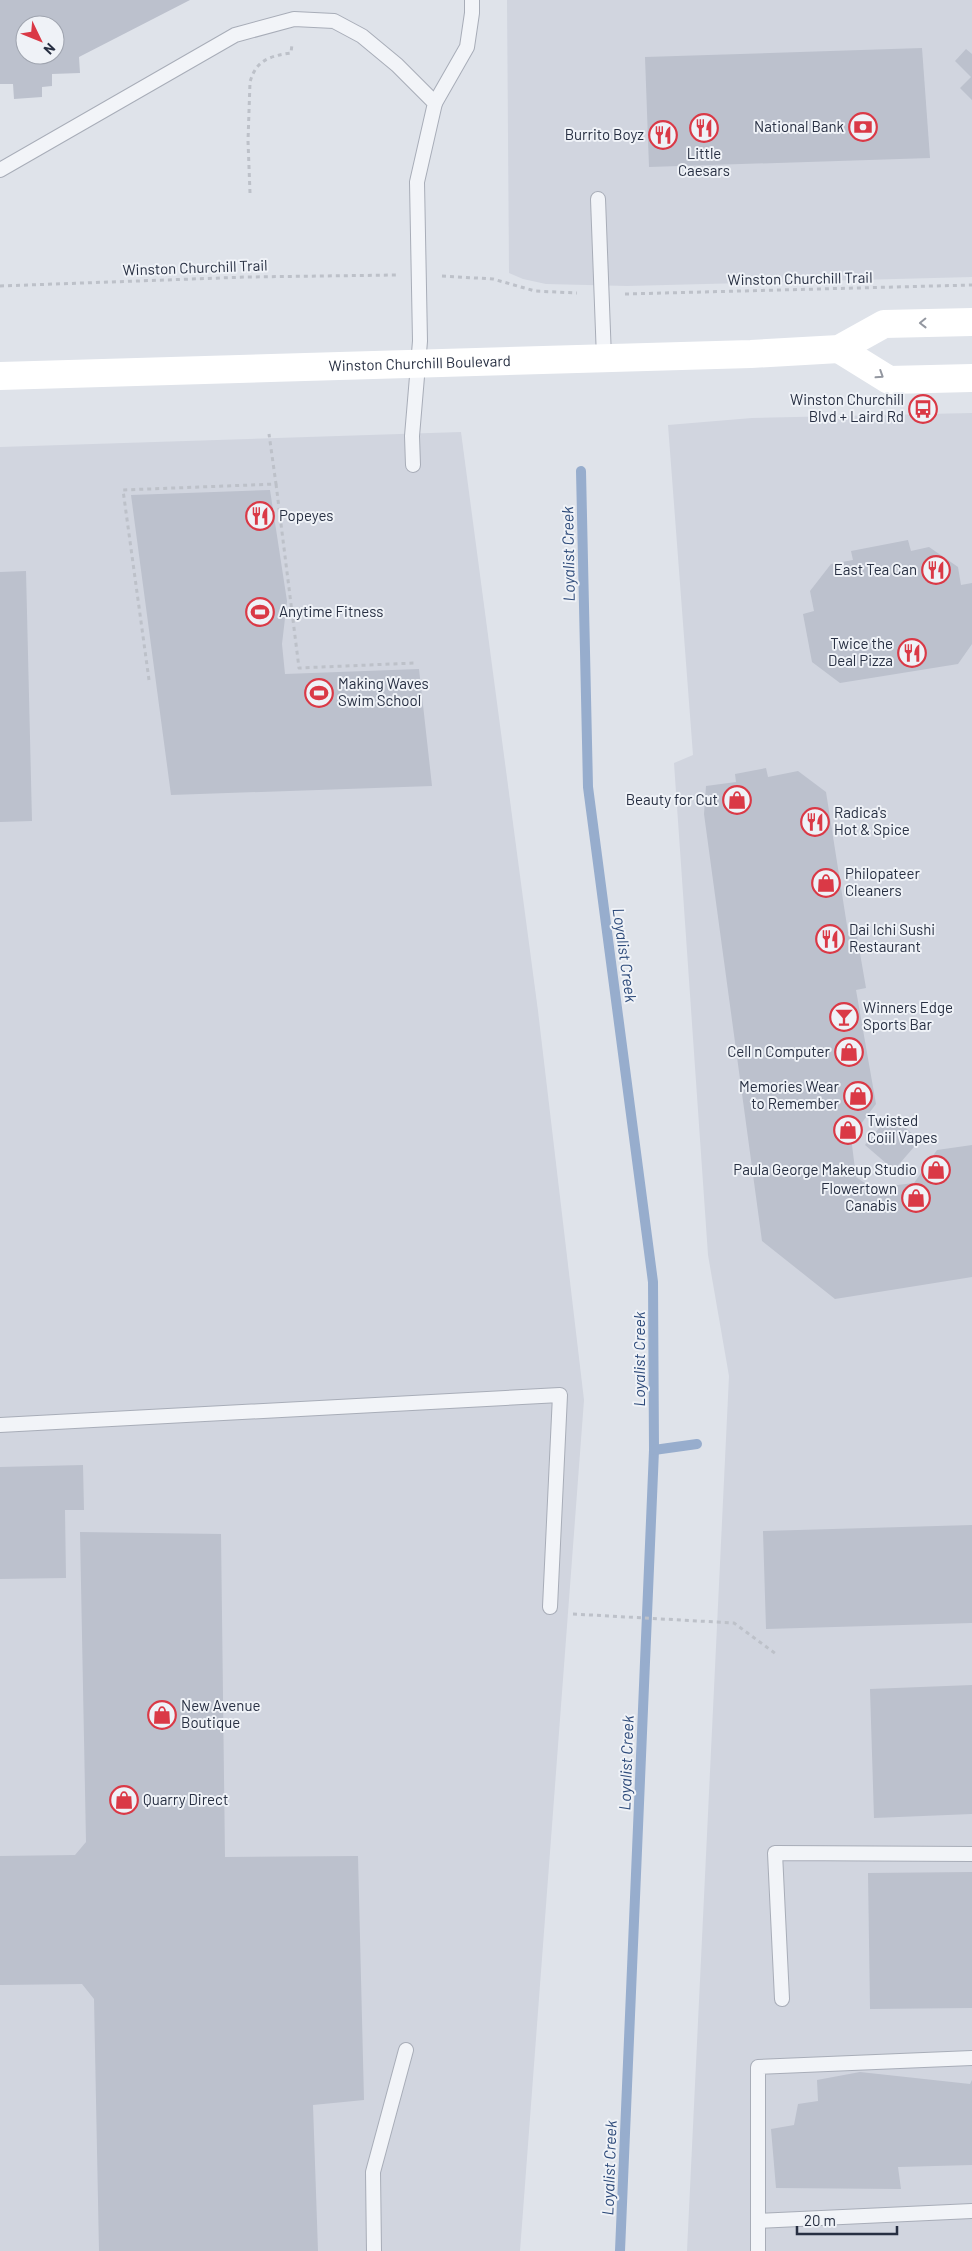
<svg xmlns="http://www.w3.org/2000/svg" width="972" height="2251" font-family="Barlow,sans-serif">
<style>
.built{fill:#d1d5df}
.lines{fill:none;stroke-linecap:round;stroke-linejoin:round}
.stream{stroke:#97adcd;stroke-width:10}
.building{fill:#bcc1cd;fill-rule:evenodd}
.service-casing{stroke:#a8adb8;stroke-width:16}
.path{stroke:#bdc1c9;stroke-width:3;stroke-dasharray:4 4;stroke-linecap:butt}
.service{stroke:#f2f4f8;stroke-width:14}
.secondary{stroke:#fff;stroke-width:28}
.oneway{stroke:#9397a0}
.labels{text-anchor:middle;stroke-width:4;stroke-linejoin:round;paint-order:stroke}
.poi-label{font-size:15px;fill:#272f42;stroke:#eff2f7;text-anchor:end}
.street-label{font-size:15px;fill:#272f42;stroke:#eff2f7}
.water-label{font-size:16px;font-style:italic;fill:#2d4a7a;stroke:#eff2f7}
</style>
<rect width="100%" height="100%" fill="#dfe3ea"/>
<g class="built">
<path d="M 507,0 L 972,0 L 972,277 L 627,286 L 546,284 L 523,279 L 509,273 Z"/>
<path d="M 972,413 L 972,2251 L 687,2251 L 729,1376 L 708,1255 L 674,763 L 693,755 L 668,425 L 752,418 Z"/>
<path d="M 461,432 L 538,1011 L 584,1400 L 520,2251 L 0,2251 L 0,447 Z"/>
</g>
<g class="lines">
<g class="stream">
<path d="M 581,471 L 588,787 L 653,1282 L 654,1450 L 620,2251"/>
<path d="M 654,1450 L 697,1444"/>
</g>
</g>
<g class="building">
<path d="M 0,0 L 190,0 L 79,57 L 80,73 L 52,74 L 52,86 L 42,87 L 42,97 L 14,99 L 13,84 L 0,84 ZM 25,25 L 55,25 L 55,55 L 25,55 Z"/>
<path d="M 922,48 L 930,158 L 649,167 L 645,57 Z"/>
<path d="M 966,49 L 972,54 L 972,100 L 960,88 L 971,77 L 955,61 Z"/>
<path d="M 270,490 L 287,601 L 282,644 L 285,674 L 419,669 L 432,786 L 171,795 L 131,495 Z"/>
<path d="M 908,540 L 911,551 L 929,547 L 958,567 L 961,585 L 972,583 L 972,644 L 958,664 L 840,683 L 812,662 L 803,614 L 814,611 L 810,591 L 831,564 L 853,560 L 851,551 Z"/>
<path d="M 26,571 L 32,821 L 0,822 L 0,572 Z"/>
<path d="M 766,768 L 768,777 L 798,771 L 826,792 L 848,932 L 856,930 L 866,988 L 856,990 L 876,1104 L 851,1137 L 856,1177 L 872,1188 L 914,1183 L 937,1150 L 972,1145 L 972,1277 L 835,1299 L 762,1241 L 704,814 L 706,786 L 736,782 L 735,774 Z"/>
<path d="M 890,1115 L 920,1140 L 894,1170 L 865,1145 Z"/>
<path d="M 83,1465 L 84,1510 L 65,1510 L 66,1578 L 0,1579 L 0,1467 Z"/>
<path d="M 972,1525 L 972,1623 L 766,1629 L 763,1531 Z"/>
<path d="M 80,1532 L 221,1534 L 225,1857 L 358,1856 L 364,2100 L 313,2105 L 318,2251 L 99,2251 L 94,1999 L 82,1984 L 0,1985 L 0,1856 L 75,1855 L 86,1842 Z"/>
<path d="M 972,1685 L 972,1814 L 874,1818 L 870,1689 Z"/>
<path d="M 972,1872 L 972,2008 L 870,2009 L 868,1873 Z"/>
<path d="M 860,2072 L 970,2084 L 972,2080 L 972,2165 L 898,2167 L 901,2189 L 776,2188 L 771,2129 L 794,2125 L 798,2104 L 818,2101 L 817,2080 Z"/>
</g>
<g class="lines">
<defs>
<g id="service">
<path d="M 435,103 L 467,47 L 472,13 L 472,0"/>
<path d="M 0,170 L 235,35 L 294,19 L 334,21 L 362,36 L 397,65 L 435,103 L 417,182 L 420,341 L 412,436 L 413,465"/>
<path d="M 598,199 L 604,358"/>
<path d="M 0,1425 L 560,1395 L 550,1607"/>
<path d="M 782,1999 L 775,1853 L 972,1854"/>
<path d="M 758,2221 L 972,2211"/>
<path d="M 374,2251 L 373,2172 L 406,2050"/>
<path d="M 758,2251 L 758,2067 L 972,2058"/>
</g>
</defs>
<use href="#service" class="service-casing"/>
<g class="path">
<path d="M 250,193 L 248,141 L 250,82 C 256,60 270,56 291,53 L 292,44"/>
<path d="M 442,276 L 493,279 L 535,291 L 577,293"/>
<path d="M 0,286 L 247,277 L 396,275"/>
<path d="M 625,294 L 972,285"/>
<path d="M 276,484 L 299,668 L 415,663"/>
<path d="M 149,680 L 123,490 L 276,484 L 269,434"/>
<path d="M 573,1614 L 734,1623 L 776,1654"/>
</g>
<use href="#service" class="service"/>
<g class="secondary">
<path d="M 839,349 L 889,380 L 972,378"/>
<path id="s1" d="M 0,376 L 751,354 L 839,349 L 884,324 L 972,322"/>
</g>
</g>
<defs><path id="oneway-chevron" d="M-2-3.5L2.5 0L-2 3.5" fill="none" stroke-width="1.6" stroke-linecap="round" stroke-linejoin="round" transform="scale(1.25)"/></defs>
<g class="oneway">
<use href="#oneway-chevron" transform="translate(923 323) rotate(179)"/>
<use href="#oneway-chevron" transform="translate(880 375) rotate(33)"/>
</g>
<defs>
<symbol id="bank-ring" viewBox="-11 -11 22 22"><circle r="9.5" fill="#eff2f7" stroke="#da3946" stroke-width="1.5"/><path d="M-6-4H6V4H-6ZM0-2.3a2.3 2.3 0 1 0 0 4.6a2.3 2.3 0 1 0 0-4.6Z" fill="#da3946"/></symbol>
<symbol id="restaurant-ring" viewBox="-11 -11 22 22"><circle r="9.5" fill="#eff2f7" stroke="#da3946" stroke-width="1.5"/><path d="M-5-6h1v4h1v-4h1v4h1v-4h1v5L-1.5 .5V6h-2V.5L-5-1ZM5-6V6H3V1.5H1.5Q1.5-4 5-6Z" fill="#da3946"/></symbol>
<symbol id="bus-ring" viewBox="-11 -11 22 22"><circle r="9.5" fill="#eff2f7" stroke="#da3946" stroke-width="1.5"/><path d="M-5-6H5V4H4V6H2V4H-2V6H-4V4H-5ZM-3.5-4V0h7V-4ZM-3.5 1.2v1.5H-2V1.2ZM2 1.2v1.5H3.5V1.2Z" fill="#da3946"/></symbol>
<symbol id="stadium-ring" viewBox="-11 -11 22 22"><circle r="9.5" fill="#eff2f7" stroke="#da3946" stroke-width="1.5"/><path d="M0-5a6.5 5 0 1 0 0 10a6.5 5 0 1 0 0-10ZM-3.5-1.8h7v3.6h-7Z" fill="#da3946"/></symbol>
<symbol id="shop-ring" viewBox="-11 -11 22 22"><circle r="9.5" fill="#eff2f7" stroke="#da3946" stroke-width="1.5"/><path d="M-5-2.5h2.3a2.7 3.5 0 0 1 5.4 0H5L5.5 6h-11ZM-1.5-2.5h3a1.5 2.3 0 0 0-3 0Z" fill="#da3946"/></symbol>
<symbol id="bar-ring" viewBox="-11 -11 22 22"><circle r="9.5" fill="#eff2f7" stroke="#da3946" stroke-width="1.5"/><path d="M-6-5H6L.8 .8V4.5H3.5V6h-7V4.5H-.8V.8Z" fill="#da3946"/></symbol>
</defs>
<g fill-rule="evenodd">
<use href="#bank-ring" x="847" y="111" width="32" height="32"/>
<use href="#restaurant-ring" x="688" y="112" width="32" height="32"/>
<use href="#restaurant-ring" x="647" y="119" width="32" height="32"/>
<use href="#bus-ring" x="907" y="393" width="32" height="32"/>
<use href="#restaurant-ring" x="244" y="500" width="32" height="32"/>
<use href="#restaurant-ring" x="920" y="554" width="32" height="32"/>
<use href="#stadium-ring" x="244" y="596" width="32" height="32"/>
<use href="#restaurant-ring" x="896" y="637" width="32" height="32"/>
<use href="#stadium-ring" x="303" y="677" width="32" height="32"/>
<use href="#shop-ring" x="721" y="784" width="32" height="32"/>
<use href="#restaurant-ring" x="799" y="806" width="32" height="32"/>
<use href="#shop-ring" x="810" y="867" width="32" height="32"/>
<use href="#restaurant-ring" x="814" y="923" width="32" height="32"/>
<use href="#bar-ring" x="828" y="1001" width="32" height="32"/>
<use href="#shop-ring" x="833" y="1036" width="32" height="32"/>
<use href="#shop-ring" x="842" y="1080" width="32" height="32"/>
<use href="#shop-ring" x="832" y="1114" width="32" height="32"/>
<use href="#shop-ring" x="920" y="1154" width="32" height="32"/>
<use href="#shop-ring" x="900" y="1182" width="32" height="32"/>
<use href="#shop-ring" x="146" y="1699" width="32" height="32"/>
<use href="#shop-ring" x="108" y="1784" width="32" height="32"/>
</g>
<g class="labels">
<g class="poi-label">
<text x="844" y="132">National Bank</text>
<text x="644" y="140">Burrito Boyz</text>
<text x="704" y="159" text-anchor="middle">Little<tspan x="704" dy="17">Caesars</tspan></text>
<text x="904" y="405">Winston Churchill<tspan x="904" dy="17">Blvd + Laird Rd</tspan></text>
<text x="279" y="521" text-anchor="start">Popeyes</text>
<text x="917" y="575">East Tea Can</text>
<text x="279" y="617" text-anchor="start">Anytime Fitness</text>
<text x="893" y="649">Twice the<tspan x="893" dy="17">Deal Pizza</tspan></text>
<text x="338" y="689" text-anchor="start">Making Waves<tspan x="338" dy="17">Swim School</tspan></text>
<text x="718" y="805">Beauty for Cut</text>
<text x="834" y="818" text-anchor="start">Radica's<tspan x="834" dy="17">Hot &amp; Spice</tspan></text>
<text x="845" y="879" text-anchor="start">Philopateer<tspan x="845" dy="17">Cleaners</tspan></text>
<text x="849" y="935" text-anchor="start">Dai Ichi Sushi<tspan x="849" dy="17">Restaurant</tspan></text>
<text x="863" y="1013" text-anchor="start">Winners Edge<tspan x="863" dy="17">Sports Bar</tspan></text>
<text x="830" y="1057">Cell n Computer</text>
<text x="839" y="1092">Memories Wear<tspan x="839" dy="17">to Remember</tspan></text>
<text x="867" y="1126" text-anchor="start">Twisted<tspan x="867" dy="17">Coiil Vapes</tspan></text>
<text x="917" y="1175">Paula George Makeup Studio</text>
<text x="897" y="1194">Flowertown<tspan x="897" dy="17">Canabis</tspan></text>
<text x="181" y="1711" text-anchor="start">New Avenue<tspan x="181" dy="17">Boutique</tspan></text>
<text x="143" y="1805" text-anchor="start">Quarry Direct</text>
</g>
<g class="street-label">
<text transform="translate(195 268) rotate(-2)" y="5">Winston Churchill Trail</text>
<text transform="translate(800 279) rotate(-1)" y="5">Winston Churchill Trail</text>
<text dy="5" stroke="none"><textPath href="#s1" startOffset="420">Winston Churchill Boulevard</textPath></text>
</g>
<g class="water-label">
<text transform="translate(568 554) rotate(-91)" y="6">Loyalist Creek</text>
<text transform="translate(625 955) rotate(82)" y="6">Loyalist Creek</text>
<text transform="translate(639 1359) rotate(-90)" y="6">Loyalist Creek</text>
<text transform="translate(626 1763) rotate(-88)" y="6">Loyalist Creek</text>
<text transform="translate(609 2168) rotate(-88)" y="6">Loyalist Creek</text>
</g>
</g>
<g transform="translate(40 40) rotate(133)"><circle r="24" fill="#eff2f7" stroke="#9fa4af"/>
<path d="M0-4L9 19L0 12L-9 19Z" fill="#da3946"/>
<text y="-8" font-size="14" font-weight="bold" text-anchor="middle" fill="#272f42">N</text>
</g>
<path d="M797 2226v8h100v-8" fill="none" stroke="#272f42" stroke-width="2.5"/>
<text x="804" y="2226" font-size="15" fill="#272f42" stroke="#eff2f7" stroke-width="4" paint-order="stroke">20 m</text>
</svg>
